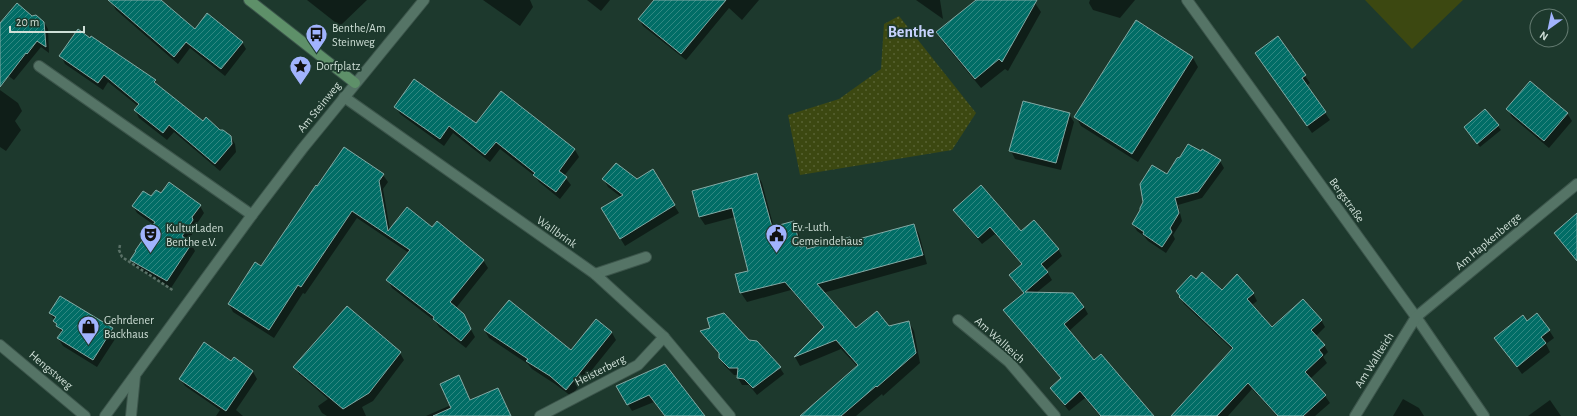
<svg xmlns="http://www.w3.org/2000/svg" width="1577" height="416" font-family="'Alegreya Sans',sans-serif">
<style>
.grass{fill:url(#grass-dots)}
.pitch{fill:#3c4811}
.shadow{fill:#0007}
.building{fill:url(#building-hatch);stroke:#84aaa5}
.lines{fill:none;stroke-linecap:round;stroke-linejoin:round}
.lane-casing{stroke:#3c554b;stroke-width:12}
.street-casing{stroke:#3c554b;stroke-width:12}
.secondary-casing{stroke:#3c554b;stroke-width:12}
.path{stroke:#5a7167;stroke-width:2.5;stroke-dasharray:3 2;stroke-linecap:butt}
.lane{stroke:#557466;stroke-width:10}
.street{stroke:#557466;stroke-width:10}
.secondary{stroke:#5e9069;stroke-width:10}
.labels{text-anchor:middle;stroke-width:3.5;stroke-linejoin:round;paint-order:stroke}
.poi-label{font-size:12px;fill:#cfdfd7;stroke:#1d392d;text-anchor:start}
.street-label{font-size:12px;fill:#cfdfd7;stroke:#1d392d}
.district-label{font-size:16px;font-weight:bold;fill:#c7d3fd;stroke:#1d392d}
</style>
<defs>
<pattern id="grass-dots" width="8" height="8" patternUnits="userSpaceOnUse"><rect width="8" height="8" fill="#3c4811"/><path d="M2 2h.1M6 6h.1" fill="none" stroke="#576233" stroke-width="1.8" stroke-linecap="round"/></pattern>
<pattern id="building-hatch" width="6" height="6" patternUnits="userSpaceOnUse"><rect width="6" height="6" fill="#016d66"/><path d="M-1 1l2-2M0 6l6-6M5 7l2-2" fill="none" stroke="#318882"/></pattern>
</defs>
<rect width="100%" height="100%" fill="#1d392d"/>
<path class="grass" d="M 899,16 L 976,113 L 952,150 L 800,175 L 788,115 L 839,99 L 881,69 L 884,24 Z"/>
<path class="pitch" d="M 1365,0 L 1463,0 L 1412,49 Z"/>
<g class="shadow">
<path d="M 115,0 L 160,0 L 195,30 L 242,42 L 246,49 L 225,76 L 190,48 L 178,64 L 116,10 L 112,3 Z"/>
<path d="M 307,0 L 367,0 L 340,26 Z"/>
<path d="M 483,0 L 530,0 L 533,7 L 520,26 Z"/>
<path d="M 587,0 L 610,0 L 601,11 Z"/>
<path d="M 656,0 L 759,0 L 742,20 L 729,8 L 686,60 L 643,26 L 639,19 Z"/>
<path d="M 916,0 L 940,0 L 943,19 Z"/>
<path d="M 977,0 L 1033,0 L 1041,12 L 1008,71 L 1005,69 L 981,88 L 943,42 L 938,32 Z"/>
<path d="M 1090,0 L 1135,0 L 1120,18 L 1093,10 L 1089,3 Z"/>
<path d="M 32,17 L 44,22 L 48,29 L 49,53 L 41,47 L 14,80 L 0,70 L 0,24 Z"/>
<path d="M 1136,22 L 1193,58 L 1198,67 L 1138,162 L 1081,126 L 1076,117 Z"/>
<path d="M 1278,37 L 1305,76 L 1310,83 L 1306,86 L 1330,120 L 1312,133 L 1256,53 Z"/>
<path d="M 91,39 L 155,81 L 158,86 L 203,122 L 230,136 L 235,144 L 236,152 L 220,171 L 174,132 L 167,140 L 139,118 L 135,110 L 138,106 L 108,82 L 103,90 L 65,64 L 61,56 Z"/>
<path d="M 0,90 L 18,103 L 22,111 L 15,121 L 21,130 L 6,151 L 0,147 Z"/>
<path d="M 502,92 L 575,150 L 579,157 L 564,176 L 571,185 L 560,199 L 539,182 L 535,176 L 500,149 L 490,162 L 453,133 L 444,146 L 400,114 L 396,107 L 476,125 Z"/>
<path d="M 1507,109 L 1567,113 L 1572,121 L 1549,148 L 1512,117 Z"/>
<path d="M 1485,110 L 1501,130 L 1480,147 L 1465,128 Z"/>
<path d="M 1069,114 L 1074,122 L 1061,170 L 1015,159 L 1011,151 Z"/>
<path d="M 1220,161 L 1224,168 L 1202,198 L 1178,205 L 1182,221 L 1173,235 L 1175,239 L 1166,253 L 1148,241 L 1144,236 L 1137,231 L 1133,224 L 1168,175 Z"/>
<path d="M 653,171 L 679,213 L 625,246 L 602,209 L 621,197 L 608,187 L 604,179 L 637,181 Z"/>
<path d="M 757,174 L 762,183 L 774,228 L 793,223 L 798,232 L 803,248 L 807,250 L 850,238 L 852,241 L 914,225 L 919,234 L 927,264 L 823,293 L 856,330 L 889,327 L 909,322 L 914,331 L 920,363 L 883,396 L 882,394 L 856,416 L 801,416 L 858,367 L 841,349 L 800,366 L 795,357 L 824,328 L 791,290 L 747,302 L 741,293 L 737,275 L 749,271 L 735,217 L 705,225 L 699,216 Z"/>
<path d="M 383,175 L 388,182 L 383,189 L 390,230 L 432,229 L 483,260 L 488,268 L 456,308 L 463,315 L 475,337 L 466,348 L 439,327 L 436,322 L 392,288 L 388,280 L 409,253 L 357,218 L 305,294 L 303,293 L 274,338 L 233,312 L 229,304 L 262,267 Z"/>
<path d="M 161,195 L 200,206 L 204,213 L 196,225 L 196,229 L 187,241 L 191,244 L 195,251 L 171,288 L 136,267 L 131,260 L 154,225 L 137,213 L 133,206 L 151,198 Z"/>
<path d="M 955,210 L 1021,233 L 1058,249 L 1062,256 L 1046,270 L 1052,280 L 1036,293 L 1084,307 L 1088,314 L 1069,331 L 1094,361 L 1152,416 L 1100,416 L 1085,398 L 1069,411 L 1056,395 L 1051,388 L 1062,379 L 1009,317 L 1005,310 L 1024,294 L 1010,276 L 1023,266 L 995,234 L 982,244 L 959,217 Z"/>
<path d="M 1577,215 L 1577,254 L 1573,257 L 1555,233 Z"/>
<path d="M 1196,280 L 1222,292 L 1253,293 L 1257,301 L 1252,305 L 1272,329 L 1321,320 L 1325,327 L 1316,336 L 1324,345 L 1328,352 L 1323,357 L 1327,363 L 1310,379 L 1325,396 L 1330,403 L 1315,416 L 1277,416 L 1252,389 L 1228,416 L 1173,416 L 1233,350 L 1184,304 L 1177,291 Z"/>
<path d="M 50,313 L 112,329 L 117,336 L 97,367 L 63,346 L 58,338 L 62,333 Z"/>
<path d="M 596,320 L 612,333 L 616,340 L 571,396 L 555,384 L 532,369 L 528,364 L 489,338 L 485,331 L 571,351 Z"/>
<path d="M 1527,322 L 1549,330 L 1554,338 L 1546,344 L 1550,352 L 1522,374 L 1496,338 Z"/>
<path d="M 711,329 L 748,341 L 780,368 L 784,374 L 757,395 L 749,385 L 742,385 L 738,378 L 739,375 L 734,375 L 724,365 L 720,357 L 720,355 L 702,331 Z"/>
<path d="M 400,353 L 404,360 L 373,401 L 362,407 L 366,416 L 327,416 L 322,413 L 318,406 L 328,399 L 299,374 L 295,367 Z"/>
<path d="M 235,358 L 253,372 L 257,379 L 236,410 L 243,416 L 216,416 L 220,410 L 185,386 L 180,379 L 232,363 Z"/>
<path d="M 664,365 L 702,416 L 665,416 L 654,402 L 632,411 L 617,386 Z"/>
<path d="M 463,384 L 470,401 L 510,416 L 426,416 L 451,405 Z"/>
<path d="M 1403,399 L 1419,408 L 1424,416 L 1393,416 Z"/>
<path d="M 1550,400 L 1561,416 L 1528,416 Z"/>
</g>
<g class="building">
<path d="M 108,0 L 161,0 L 195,29 L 207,13 L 243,42 L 221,69 L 186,42 L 174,57 Z"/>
<path d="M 654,0 L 726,0 L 681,54 L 638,19 Z"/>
<path d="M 976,0 L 1037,0 L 1002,62 L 999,59 L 975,79 L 936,32 Z"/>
<path d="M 17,3 L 32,16 L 36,15 L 44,22 L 46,47 L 37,41 L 27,54 L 26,53 L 0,87 L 0,23 Z"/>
<path d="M 1136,20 L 1193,57 L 1132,154 L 1074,117 Z"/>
<path d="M 78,29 L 90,38 L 91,36 L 156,80 L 154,82 L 203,121 L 206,117 L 220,130 L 223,130 L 231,136 L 232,144 L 215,164 L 169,125 L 163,133 L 134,110 L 139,104 L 104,75 L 98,83 L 59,56 Z"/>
<path d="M 1278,36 L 1306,75 L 1302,78 L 1326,112 L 1307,126 L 1255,53 Z"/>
<path d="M 414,79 L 476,123 L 501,91 L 575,149 L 559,171 L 567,177 L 556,192 L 533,175 L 535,173 L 496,142 L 485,155 L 449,126 L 440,139 L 394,107 Z"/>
<path d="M 1530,81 L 1568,113 L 1544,141 L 1506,109 Z"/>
<path d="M 1023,101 L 1070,113 L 1056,163 L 1009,151 Z"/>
<path d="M 1485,109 L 1499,125 L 1477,144 L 1464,127 Z"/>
<path d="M 1188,144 L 1201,151 L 1202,149 L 1221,160 L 1198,192 L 1175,198 L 1179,213 L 1170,228 L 1172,232 L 1162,247 L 1143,234 L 1144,232 L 1132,224 L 1140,210 L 1140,208 L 1143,202 L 1140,184 L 1152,165 L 1167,174 L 1177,158 L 1180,157 Z"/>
<path d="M 344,147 L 384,174 L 379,181 L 388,231 L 407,207 L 432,227 L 437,221 L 484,260 L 450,302 L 464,314 L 471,329 L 461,341 L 433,319 L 434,317 L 386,280 L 410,250 L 352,211 L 301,287 L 298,285 L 269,330 L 228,304 L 255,262 L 261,266 L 316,185 L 317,186 Z"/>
<path d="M 616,163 L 637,179 L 653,169 L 675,205 L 620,239 L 601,208 L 623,195 L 602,179 Z"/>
<path d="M 757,173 L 772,227 L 794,221 L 800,247 L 806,246 L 807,249 L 850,237 L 851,241 L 914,224 L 923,255 L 817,284 L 856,328 L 877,311 L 889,326 L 909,321 L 916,353 L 877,387 L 876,386 L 841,416 L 800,416 L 858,365 L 836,340 L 794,357 L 824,327 L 785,282 L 740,293 L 735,274 L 748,271 L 732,208 L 699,217 L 692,191 Z"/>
<path d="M 169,182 L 201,205 L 192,217 L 193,220 L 182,236 L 192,243 L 167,281 L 130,260 L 136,251 L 135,251 L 155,222 L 132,206 L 143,191 L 151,196 L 156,190 L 161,193 Z"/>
<path d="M 981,185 L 1021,231 L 1034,220 L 1059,249 L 1041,264 L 1048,272 L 1025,292 L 1073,293 L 1084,307 L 1064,324 L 1094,360 L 1101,354 L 1154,416 L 1101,416 L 1080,391 L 1065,405 L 1050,388 L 1061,378 L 1003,310 L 1024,293 L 1009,275 L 1022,264 L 990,227 L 978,238 L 953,210 Z"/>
<path d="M 1577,213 L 1577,261 L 1554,233 Z"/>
<path d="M 1202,272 L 1222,290 L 1237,274 L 1254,293 L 1247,299 L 1272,327 L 1303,299 L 1322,320 L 1311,330 L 1325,345 L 1319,350 L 1323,355 L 1305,372 L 1326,395 L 1303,416 L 1278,416 L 1248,383 L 1217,416 L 1171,416 L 1233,348 L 1179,297 L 1180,296 L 1176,291 L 1191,275 L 1196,279 Z"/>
<path d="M 60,296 L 113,328 L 93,360 L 57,338 L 63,330 L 56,326 L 57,324 L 53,321 L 56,317 L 49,313 Z"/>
<path d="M 509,300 L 571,350 L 596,319 L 612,332 L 566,390 L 550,376 L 526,361 L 528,359 L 484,330 Z"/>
<path d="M 347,306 L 401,352 L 369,393 L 343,409 L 293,367 Z"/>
<path d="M 724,313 L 749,340 L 757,341 L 781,367 L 753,388 L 744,379 L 737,378 L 738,368 L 729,368 L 719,358 L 719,353 L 700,331 L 710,328 L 707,318 Z"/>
<path d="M 1537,313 L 1550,330 L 1541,337 L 1546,343 L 1517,367 L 1494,338 L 1523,315 L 1527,321 Z"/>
<path d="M 204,342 L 231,361 L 234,357 L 253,371 L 226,411 L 179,379 Z"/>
<path d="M 665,364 L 705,416 L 665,416 L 649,395 L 627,405 L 616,386 Z"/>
<path d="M 459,375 L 470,400 L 498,388 L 511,416 L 433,416 L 451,408 L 440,384 Z"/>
</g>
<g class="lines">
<defs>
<g id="lane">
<path d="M 39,66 L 252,215"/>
<path d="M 595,274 L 646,257"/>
</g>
<g id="street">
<path d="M 1187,0 L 1416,317 L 1484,416"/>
<path d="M 344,97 L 595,274 L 664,337 L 730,416"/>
<path d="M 958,320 L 1009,362 L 1055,416"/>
<path d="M 0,345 L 85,416"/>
<path d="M 105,416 L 252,215 L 303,148 L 424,0"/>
<path d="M 131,416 L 135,376"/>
<path d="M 540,416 L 638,365 L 664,337"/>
<path d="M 1355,416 L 1416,317 L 1577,184"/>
</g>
<path id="secondary" d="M 249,0 L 355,83"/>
</defs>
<use href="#lane" class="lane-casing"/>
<use href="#street" class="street-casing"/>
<use href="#secondary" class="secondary-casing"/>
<path class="path" d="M 120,245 L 119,250 L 122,257 L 174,291"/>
<use href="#lane" class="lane"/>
<use href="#street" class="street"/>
<use href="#secondary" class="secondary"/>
</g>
<defs>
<symbol id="bus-pin" viewBox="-11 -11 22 30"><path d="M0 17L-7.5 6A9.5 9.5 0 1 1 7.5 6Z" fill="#a1b3fd" stroke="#1d392d"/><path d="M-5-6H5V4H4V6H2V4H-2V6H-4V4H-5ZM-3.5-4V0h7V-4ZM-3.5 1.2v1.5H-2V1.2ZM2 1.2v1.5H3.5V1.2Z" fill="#111"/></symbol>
<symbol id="sight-pin" viewBox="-11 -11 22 30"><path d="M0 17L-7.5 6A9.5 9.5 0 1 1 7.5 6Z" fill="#a1b3fd" stroke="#1d392d"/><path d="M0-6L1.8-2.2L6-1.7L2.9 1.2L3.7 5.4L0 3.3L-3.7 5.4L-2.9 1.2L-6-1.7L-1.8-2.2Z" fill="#111"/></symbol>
<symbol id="civic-pin" viewBox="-11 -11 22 30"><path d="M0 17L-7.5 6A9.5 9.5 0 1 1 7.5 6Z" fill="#a1b3fd" stroke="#1d392d"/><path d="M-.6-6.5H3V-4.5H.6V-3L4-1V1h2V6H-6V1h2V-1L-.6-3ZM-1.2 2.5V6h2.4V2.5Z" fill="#111"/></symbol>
<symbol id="theatre-pin" viewBox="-11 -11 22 30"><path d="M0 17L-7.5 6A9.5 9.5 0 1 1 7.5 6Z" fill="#a1b3fd" stroke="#1d392d"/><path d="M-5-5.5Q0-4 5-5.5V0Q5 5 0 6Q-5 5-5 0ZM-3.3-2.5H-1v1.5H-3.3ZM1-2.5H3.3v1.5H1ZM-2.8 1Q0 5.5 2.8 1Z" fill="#111"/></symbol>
<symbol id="shop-pin" viewBox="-11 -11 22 30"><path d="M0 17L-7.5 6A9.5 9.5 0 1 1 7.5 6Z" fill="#a1b3fd" stroke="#1d392d"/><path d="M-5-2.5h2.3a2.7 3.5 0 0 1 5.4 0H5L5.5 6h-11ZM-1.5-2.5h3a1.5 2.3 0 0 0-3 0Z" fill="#111"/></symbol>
</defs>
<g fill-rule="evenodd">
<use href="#bus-pin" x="304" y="22" width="25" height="34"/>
<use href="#sight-pin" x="288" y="54" width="25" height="34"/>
<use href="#civic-pin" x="764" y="222" width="25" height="34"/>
<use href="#theatre-pin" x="138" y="222" width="25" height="34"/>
<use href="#shop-pin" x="76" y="314" width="25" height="34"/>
</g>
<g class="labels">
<g class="poi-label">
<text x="332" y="32">Benthe/Am<tspan x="332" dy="14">Steinweg</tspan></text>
<text x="316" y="70">Dorfplatz</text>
<text x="792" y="231">Ev.-Luth.<tspan x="792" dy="14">Gemeindehaus</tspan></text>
<text x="166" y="232">KulturLaden<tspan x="166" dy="14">Benthe e.V.</tspan></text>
<text x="104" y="324">Gehrdener<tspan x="104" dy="14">Backhaus</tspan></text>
</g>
<g class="street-label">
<text transform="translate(319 107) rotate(-51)" y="4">Am Steinweg</text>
<text transform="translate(1347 200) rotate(54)" y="4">Bergstraße</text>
<text transform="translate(557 232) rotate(35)" y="4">Wallbrink</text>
<text transform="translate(1488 241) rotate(-40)" y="4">Am Hapkenberge</text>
<text transform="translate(1000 340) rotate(42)" y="4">Am Wallteich</text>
<text transform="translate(1374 360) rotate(-58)" y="4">Am Wallteich</text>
<text transform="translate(51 370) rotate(40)" y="4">Hengstweg</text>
<text transform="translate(600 370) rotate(-27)" y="4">Heisterberg</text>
</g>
<g class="district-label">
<text x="911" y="37">Benthe</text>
</g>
</g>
<g transform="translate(1549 28) rotate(213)"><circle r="19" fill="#1d392d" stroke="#647b71"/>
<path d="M0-3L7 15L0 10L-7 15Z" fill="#a1b3fd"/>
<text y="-6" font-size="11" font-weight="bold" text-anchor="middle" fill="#cfdfd7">N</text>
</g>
<path d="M10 26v6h74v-6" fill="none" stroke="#cfdfd7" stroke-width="2"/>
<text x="16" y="26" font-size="12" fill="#cfdfd7" stroke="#1d392d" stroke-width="3" paint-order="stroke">20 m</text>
</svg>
